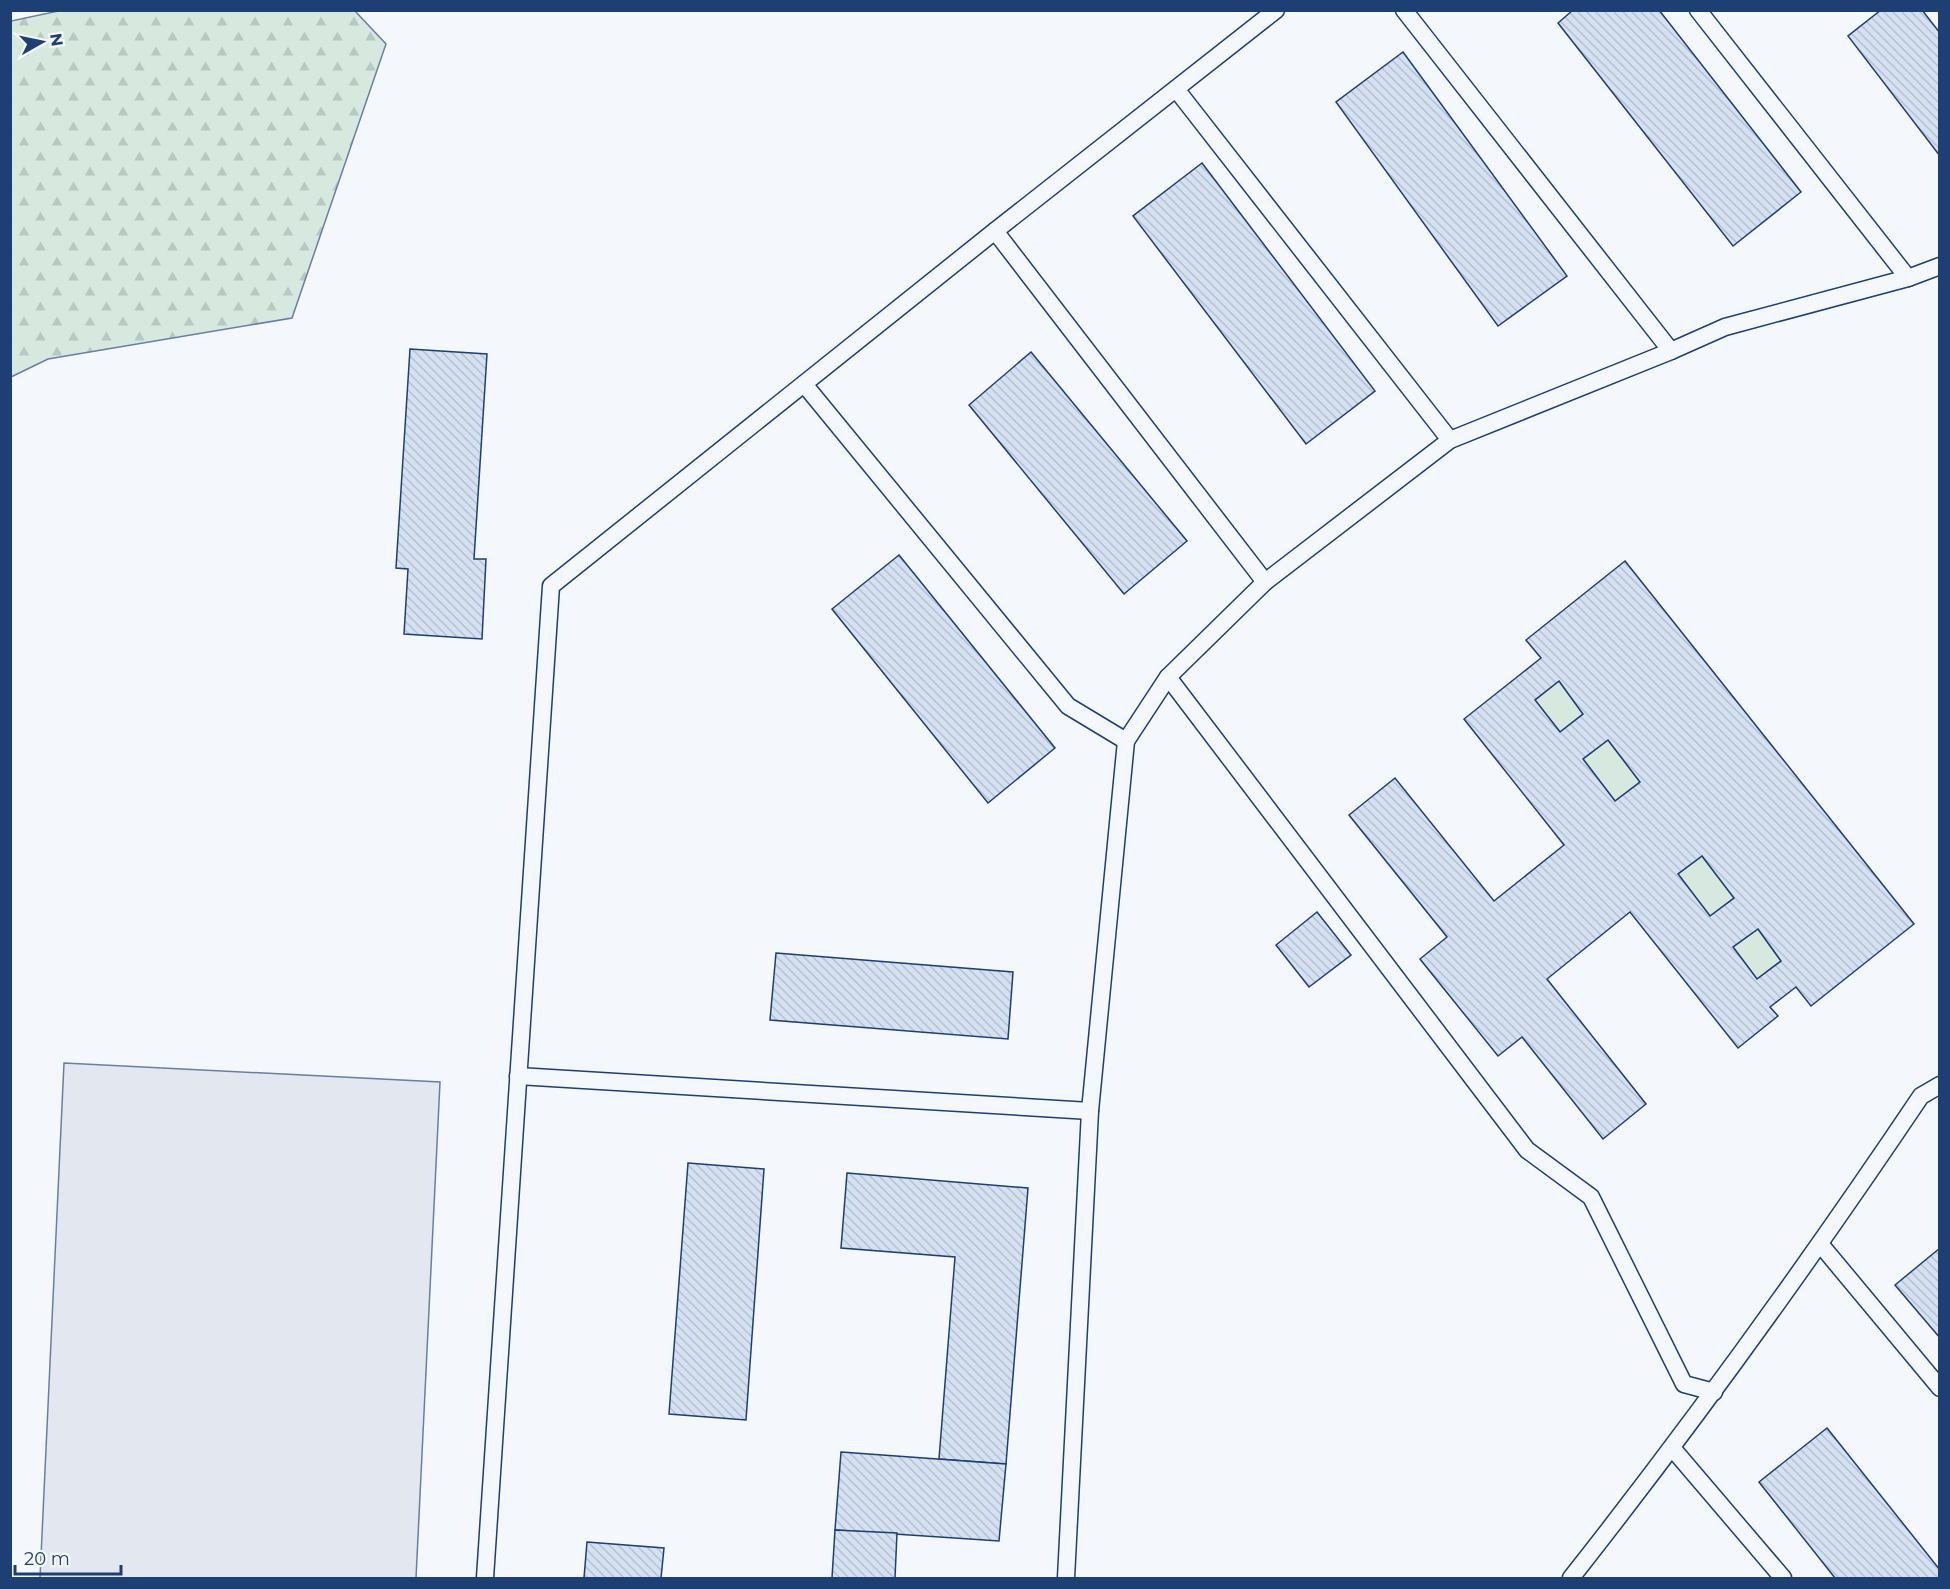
<svg xmlns="http://www.w3.org/2000/svg" width="1950" height="1589" font-family="Montserrat,sans-serif">
<style>
.green{fill:#d7e8df;stroke:#687fa3;stroke-width:1.5}
.forest{fill:url(#forest-firs);stroke:#687fa3;stroke-width:1.5}
.parking{fill:#e3e8f0;stroke:#687fa3;stroke-width:1.5}
.building{fill:url(#building-back-hatch);stroke:#1d3f73;stroke-width:1.5;fill-rule:evenodd}
.lines{fill:none;stroke-linecap:round;stroke-linejoin:round}
.service-casing{stroke:#1d3f73;stroke-width:19}
.service{stroke:#f4f7fb;stroke-width:16}
</style>
<defs>
<pattern id="forest-firs" width="22" height="20" patternUnits="userSpaceOnUse" patternTransform="scale(1.5)"><rect width="22" height="20" fill="#d7e8df"/><path d="M5 1l3.5 6h-7zM16 11l3.5 6h-7z" fill="#b8c8c3"/></pattern>
<pattern id="building-back-hatch" width="6" height="6" patternUnits="userSpaceOnUse" patternTransform="scale(1.5)"><rect width="6" height="6" fill="#d5e0f0"/><path d="M-1 5l2 2M0 0l6 6M5-1l2 2" fill="none" stroke="#b6c1d1"/></pattern>
</defs>
<rect width="100%" height="100%" fill="#f4f7fb"/>
<g class="green">
<path d="M 1559,681 L 1583,714 L 1560,732 L 1535,700 Z"/>
<path d="M 1608,740 L 1640,782 L 1615,801 L 1583,759 Z"/>
<path d="M 1702,856 L 1734,898 L 1710,916 L 1678,874 Z"/>
<path d="M 1758,929 L 1781,961 L 1757,979 L 1733,947 Z"/>
</g>
<path class="forest" d="M 63,10 L 355,11 L 386,44 L 292,318 L 48,359 L 11,377 L 11,21 Z"/>
<path class="parking" d="M 64,1063 L 440,1082 L 416,1578 L 40,1578 Z"/>
<g class="building">
<path d="M 1573,10 L 1659,10 L 1801,192 L 1733,246 L 1558,23 Z"/>
<path d="M 1881,10 L 1922,10 L 1940,33 L 1940,156 L 1848,36 Z"/>
<path d="M 1403,52 L 1567,276 L 1498,326 L 1336,102 Z"/>
<path d="M 1202,163 L 1375,391 L 1306,444 L 1133,216 Z"/>
<path d="M 410,349 L 487,354 L 474,559 L 486,559 L 482,639 L 404,634 L 408,569 L 396,568 Z"/>
<path d="M 1031,352 L 1187,541 L 1124,594 L 969,405 Z"/>
<path d="M 899,555 L 1055,748 L 988,803 L 832,609 Z"/>
<path d="M 1625,561 L 1914,924 L 1811,1006 L 1796,987 L 1770,1007 L 1778,1016 L 1738,1048 L 1630,912 L 1547,979 L 1646,1104 L 1603,1139 L 1522,1037 L 1498,1056 L 1420,959 L 1447,937 L 1349,815 L 1395,778 L 1494,901 L 1564,845 L 1464,719 L 1541,658 L 1526,640 ZM 1559,681 L 1583,714 L 1560,732 L 1535,700 ZM 1608,740 L 1640,782 L 1615,801 L 1583,759 ZM 1702,856 L 1734,898 L 1710,916 L 1678,874 ZM 1758,929 L 1781,961 L 1757,979 L 1733,947 Z"/>
<path d="M 1317,912 L 1351,955 L 1309,987 L 1276,945 Z"/>
<path d="M 776,953 L 1013,972 L 1008,1039 L 770,1020 Z"/>
<path d="M 688,1163 L 764,1169 L 746,1420 L 669,1414 Z"/>
<path d="M 847,1173 L 1028,1188 L 1006,1464 L 939,1459 L 955,1257 L 841,1248 Z"/>
<path d="M 1940,1248 L 1940,1338 L 1895,1285 Z"/>
<path d="M 1827,1428 L 1940,1570 L 1940,1578 L 1835,1578 L 1759,1482 Z"/>
<path d="M 841,1452 L 1006,1464 L 999,1541 L 835,1530 Z"/>
<path d="M 835,1530 L 897,1533 L 895,1578 L 832,1578 Z"/>
<path d="M 587,1542 L 664,1548 L 661,1578 L 584,1578 Z"/>
</g>
<g class="lines">
<defs>
<g id="service">
<path d="M 1404,10 L 1671,351"/>
<path d="M 1698,10 L 1908,278"/>
<path d="M 1176,89 L 1450,440"/>
<path d="M 995,231 L 1265,582"/>
<path d="M 804,384 L 1068,706 L 1126,741"/>
<path d="M 1168,677 L 1527,1150 L 1591,1197 L 1684,1384 L 1714,1392"/>
<path d="M 518,1076 L 1090,1111"/>
<path d="M 1821,1245 L 1940,1388"/>
<path d="M 1673,1449 L 1783,1578"/>
<path d="M 485,1578 L 551,586 L 995,231 L 1276,10"/>
<path d="M 1066,1578 L 1090,1111 L 1126,741 L 1168,677 L 1265,582 L 1450,440 L 1671,351 L 1725,327 L 1908,278 L 1940,266"/>
<path d="M 1571,1578 C 1694,1422 1810,1261 1921,1096 L 1940,1085"/>
</g>
</defs>
<use href="#service" class="service-casing"/>
<use href="#service" class="service"/>
</g>
<rect width="1950" height="1589" fill="none" stroke="#1d3f73" stroke-width="24"/>
<g transform="translate(42 42) rotate(81)" stroke="#f4f7fb" stroke-width="4.5" paint-order="stroke">
<path d="M0-4.5L10 22L0 15L-10 22Z" fill="#1d3f73"/>
<text y="-9" font-size="16" font-weight="bold" text-anchor="middle" fill="#1d3f73">N</text>
</g>
<path d="M15 1565v9h106v-9" fill="none" stroke="#1d3f73" stroke-width="3"/>
<text x="24" y="1565" font-size="18" fill="#1d3f73" stroke="#f4f7fb" stroke-width="4.5" paint-order="stroke">20 m</text>
</svg>
